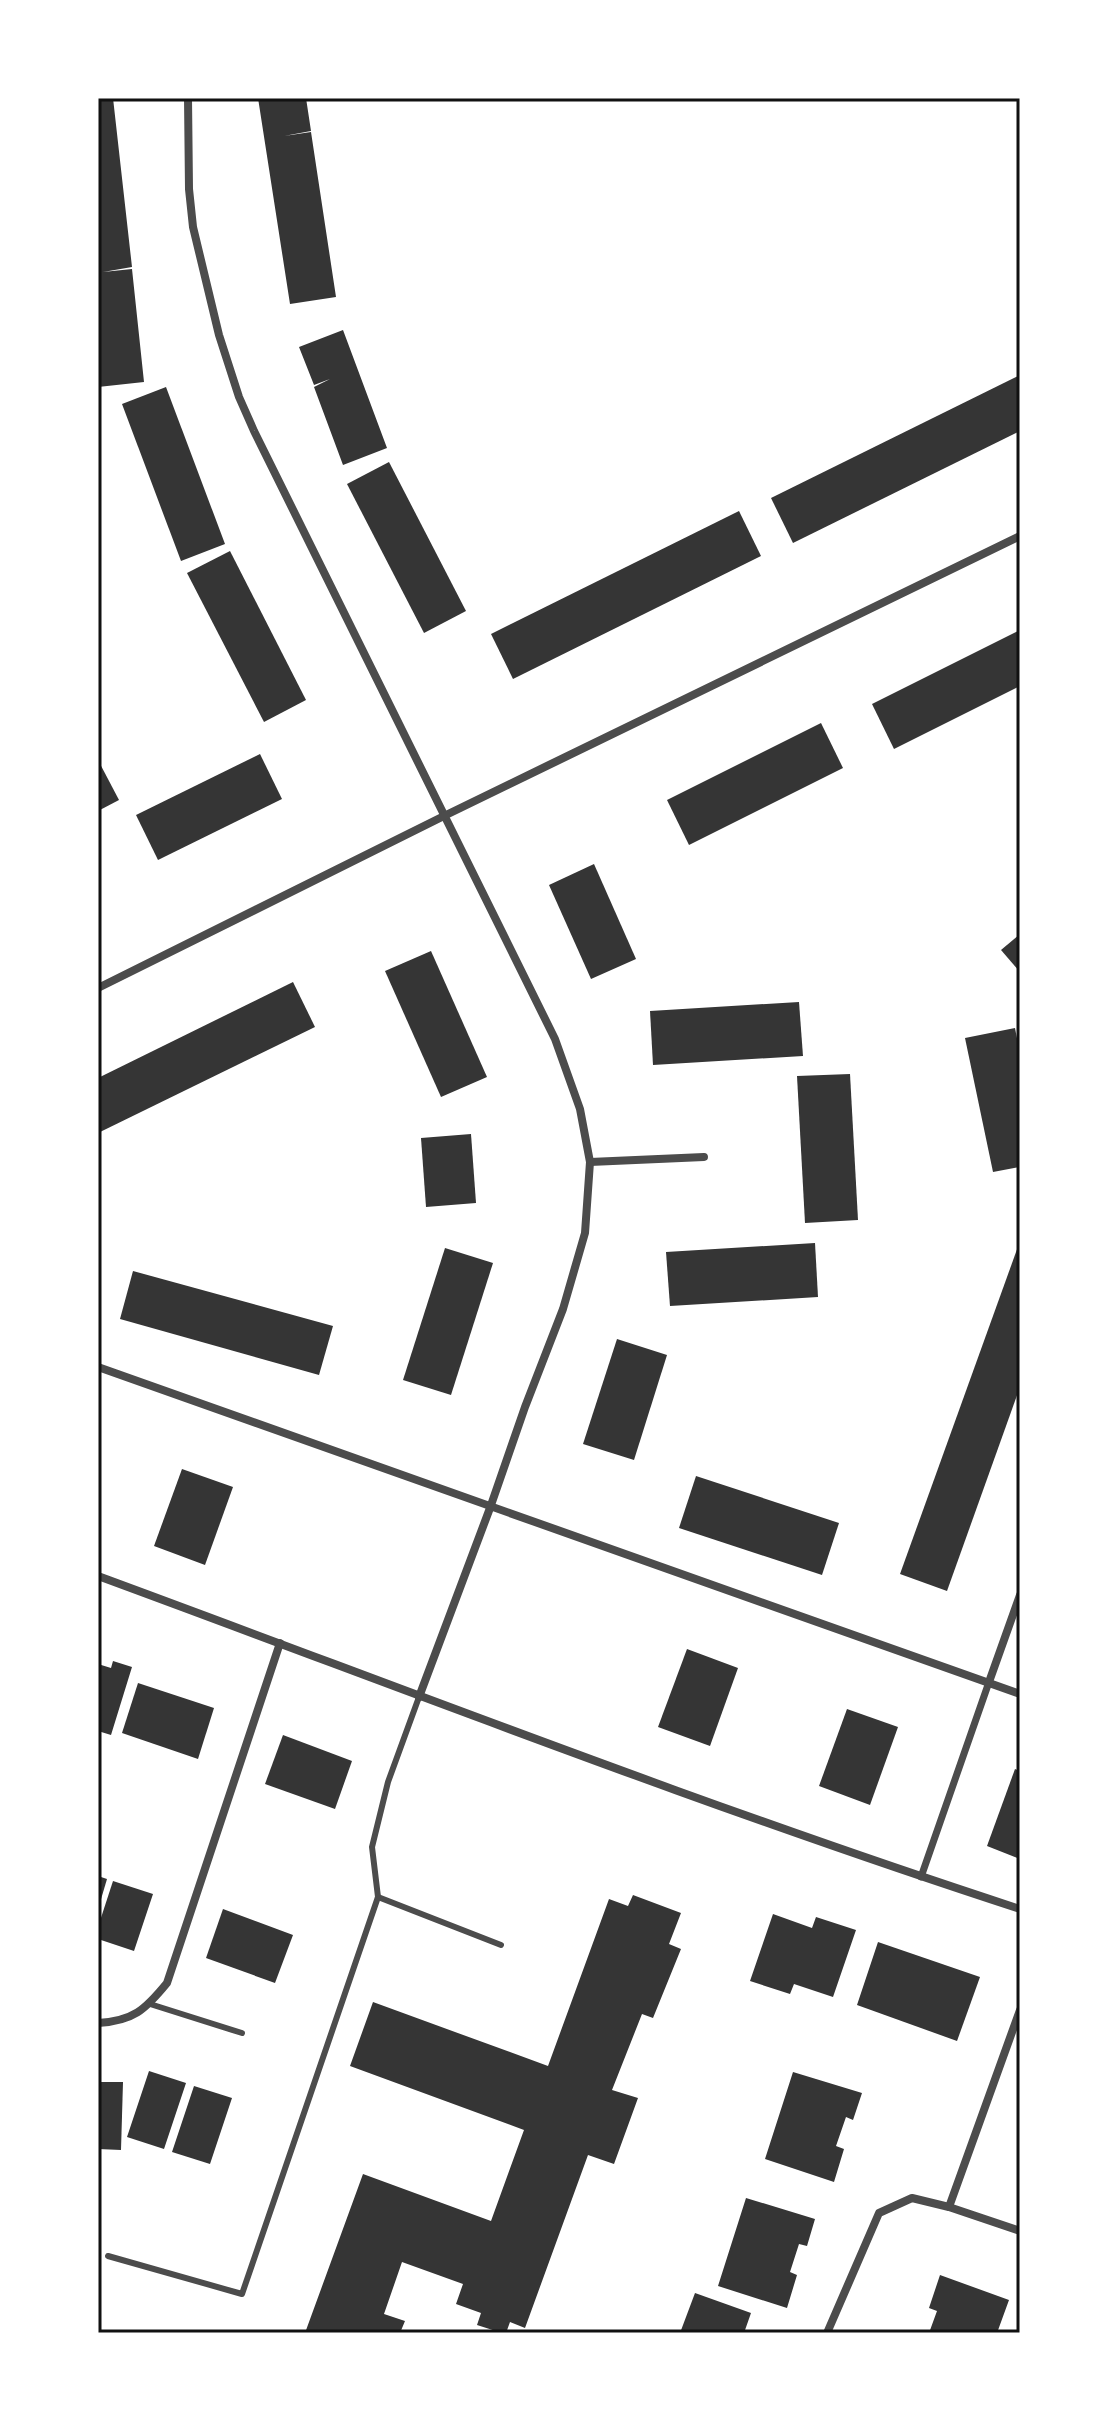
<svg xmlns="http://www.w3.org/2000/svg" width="1118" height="2431" font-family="'IBM Plex Sans',sans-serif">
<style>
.building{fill:#353535}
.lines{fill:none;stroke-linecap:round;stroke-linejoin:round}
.service{stroke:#4c4c4c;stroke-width:6}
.pedestrian{stroke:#4c4c4c;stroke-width:7}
.minor{stroke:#4c4c4c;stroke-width:8}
.neatline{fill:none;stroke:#111;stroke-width:3}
</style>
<rect width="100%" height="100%" fill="#fff"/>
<g class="building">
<path d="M 98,98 L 113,98 L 132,267 L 103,272 L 132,269 L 144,382 L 98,387 Z"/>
<path d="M 258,98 L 306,98 L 311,131 L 284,136 L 311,132 L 336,297 L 290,304 Z"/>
<path d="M 343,330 L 387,448 L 343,465 L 314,387 L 330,379 L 314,385 L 299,347 Z"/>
<path d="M 1020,375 L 1020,431 L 793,543 L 771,498 Z"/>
<path d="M 166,387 L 225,544 L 181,561 L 122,404 Z"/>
<path d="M 389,462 L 466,611 L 424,633 L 347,484 Z"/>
<path d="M 739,511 L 761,556 L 513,679 L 491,634 Z"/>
<path d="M 230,551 L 306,700 L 264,722 L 187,573 Z"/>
<path d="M 1020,630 L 1020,686 L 894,749 L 872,704 Z"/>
<path d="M 821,723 L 843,768 L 689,845 L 667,800 Z"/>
<path d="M 260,754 L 282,799 L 158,860 L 136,815 Z"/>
<path d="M 98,760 L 119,800 L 98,811 Z"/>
<path d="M 594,864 L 636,959 L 591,979 L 549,885 Z"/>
<path d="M 1020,934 L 1020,972 L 1001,950 Z"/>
<path d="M 431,951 L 487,1077 L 441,1097 L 385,971 Z"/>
<path d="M 293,982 L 315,1027 L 98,1133 L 98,1078 Z"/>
<path d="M 799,1002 L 803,1056 L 653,1065 L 650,1011 Z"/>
<path d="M 1015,1028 L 1020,1054 L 1020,1167 L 993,1172 L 965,1038 Z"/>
<path d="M 850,1074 L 858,1220 L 805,1223 L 797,1076 Z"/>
<path d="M 471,1134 L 476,1203 L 426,1207 L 421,1138 Z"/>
<path d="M 1020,1241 L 1020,1387 L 947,1591 L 900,1574 Z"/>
<path d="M 815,1243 L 818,1297 L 670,1306 L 666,1252 Z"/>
<path d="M 445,1248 L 493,1263 L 451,1395 L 403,1380 Z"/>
<path d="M 133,1271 L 333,1326 L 319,1375 L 120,1319 Z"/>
<path d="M 617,1339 L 667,1355 L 634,1460 L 583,1444 Z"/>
<path d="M 182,1469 L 233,1487 L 205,1565 L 154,1546 Z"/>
<path d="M 696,1476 L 839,1523 L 822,1575 L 679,1528 Z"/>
<path d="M 687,1649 L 738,1668 L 710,1746 L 658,1727 Z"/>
<path d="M 113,1661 L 132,1667 L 111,1735 L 98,1731 L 98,1664 L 111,1668 Z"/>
<path d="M 138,1683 L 214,1708 L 198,1759 L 122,1733 Z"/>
<path d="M 847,1709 L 898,1727 L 870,1805 L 819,1786 Z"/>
<path d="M 283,1735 L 352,1761 L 335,1809 L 265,1784 Z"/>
<path d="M 1015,1769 L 1020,1771 L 1020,1859 L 987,1846 Z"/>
<path d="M 98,1876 L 107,1879 L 99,1906 L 98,1906 Z"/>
<path d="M 113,1881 L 153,1894 L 134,1951 L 98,1939 L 98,1927 Z"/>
<path d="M 633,1895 L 681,1913 L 669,1944 L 681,1949 L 653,2018 L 642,2014 L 612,2090 L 638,2098 L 614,2164 L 588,2155 L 525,2328 L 510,2322 L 506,2333 L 502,2333 L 477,2325 L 481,2313 L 456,2304 L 463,2284 L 402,2262 L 384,2314 L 405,2321 L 400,2333 L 305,2333 L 363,2174 L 491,2221 L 524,2130 L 350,2066 L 373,2002 L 548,2066 L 609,1899 L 628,1906 Z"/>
<path d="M 223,1909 L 293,1935 L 275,1983 L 206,1958 Z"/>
<path d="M 773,1914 L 812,1928 L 816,1917 L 856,1930 L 833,1997 L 794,1984 L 790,1994 L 750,1981 Z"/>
<path d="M 878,1942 L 980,1977 L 957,2041 L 857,2005 Z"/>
<path d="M 149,2071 L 186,2083 L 164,2149 L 127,2137 Z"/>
<path d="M 793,2072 L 862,2093 L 853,2120 L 846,2117 L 836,2146 L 844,2149 L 834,2182 L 765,2159 Z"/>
<path d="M 99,2082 L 123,2082 L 121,2150 L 98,2149 Z"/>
<path d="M 194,2086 L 232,2098 L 210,2164 L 172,2152 Z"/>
<path d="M 746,2198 L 815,2219 L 807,2246 L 799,2244 L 790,2272 L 797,2275 L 787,2308 L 718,2286 Z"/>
<path d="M 940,2275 L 1009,2300 L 997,2333 L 929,2333 L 937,2311 L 929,2308 Z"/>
<path d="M 695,2293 L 751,2313 L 744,2333 L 680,2333 Z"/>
</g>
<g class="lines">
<g class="service">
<path d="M 378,1897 L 501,1945"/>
<path d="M 150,2004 L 242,2033"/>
<path d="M 108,2256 L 242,2294 L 378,1897 L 372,1847 L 388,1782 L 419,1697"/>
</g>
<path class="pedestrian" d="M 921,1877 L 989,1682"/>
<g class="minor">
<path d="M 188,98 L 189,189 L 193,227 L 219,335 L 239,397 L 254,431 L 555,1039 L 580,1109 L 590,1162 L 585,1233 L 563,1309 L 525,1407 L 490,1508 L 419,1697"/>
<path d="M 98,988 L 446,815 L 1020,536"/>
<path d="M 590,1162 L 704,1157"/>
<path d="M 98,1367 L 1020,1694"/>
<path d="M 98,1576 C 405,1689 709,1808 1020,1909"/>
<path d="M 989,1682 L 1020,1595"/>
<path d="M 98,2023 C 133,2021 145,2010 167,1983 L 280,1643"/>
<path d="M 949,2207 L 1020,2010"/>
<path d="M 827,2333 L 879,2213 L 912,2198 L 949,2207 L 1020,2231"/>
</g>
</g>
<rect width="1118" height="2431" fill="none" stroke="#ffffff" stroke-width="200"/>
<rect x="100" y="100" width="918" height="2231" class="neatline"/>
</svg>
